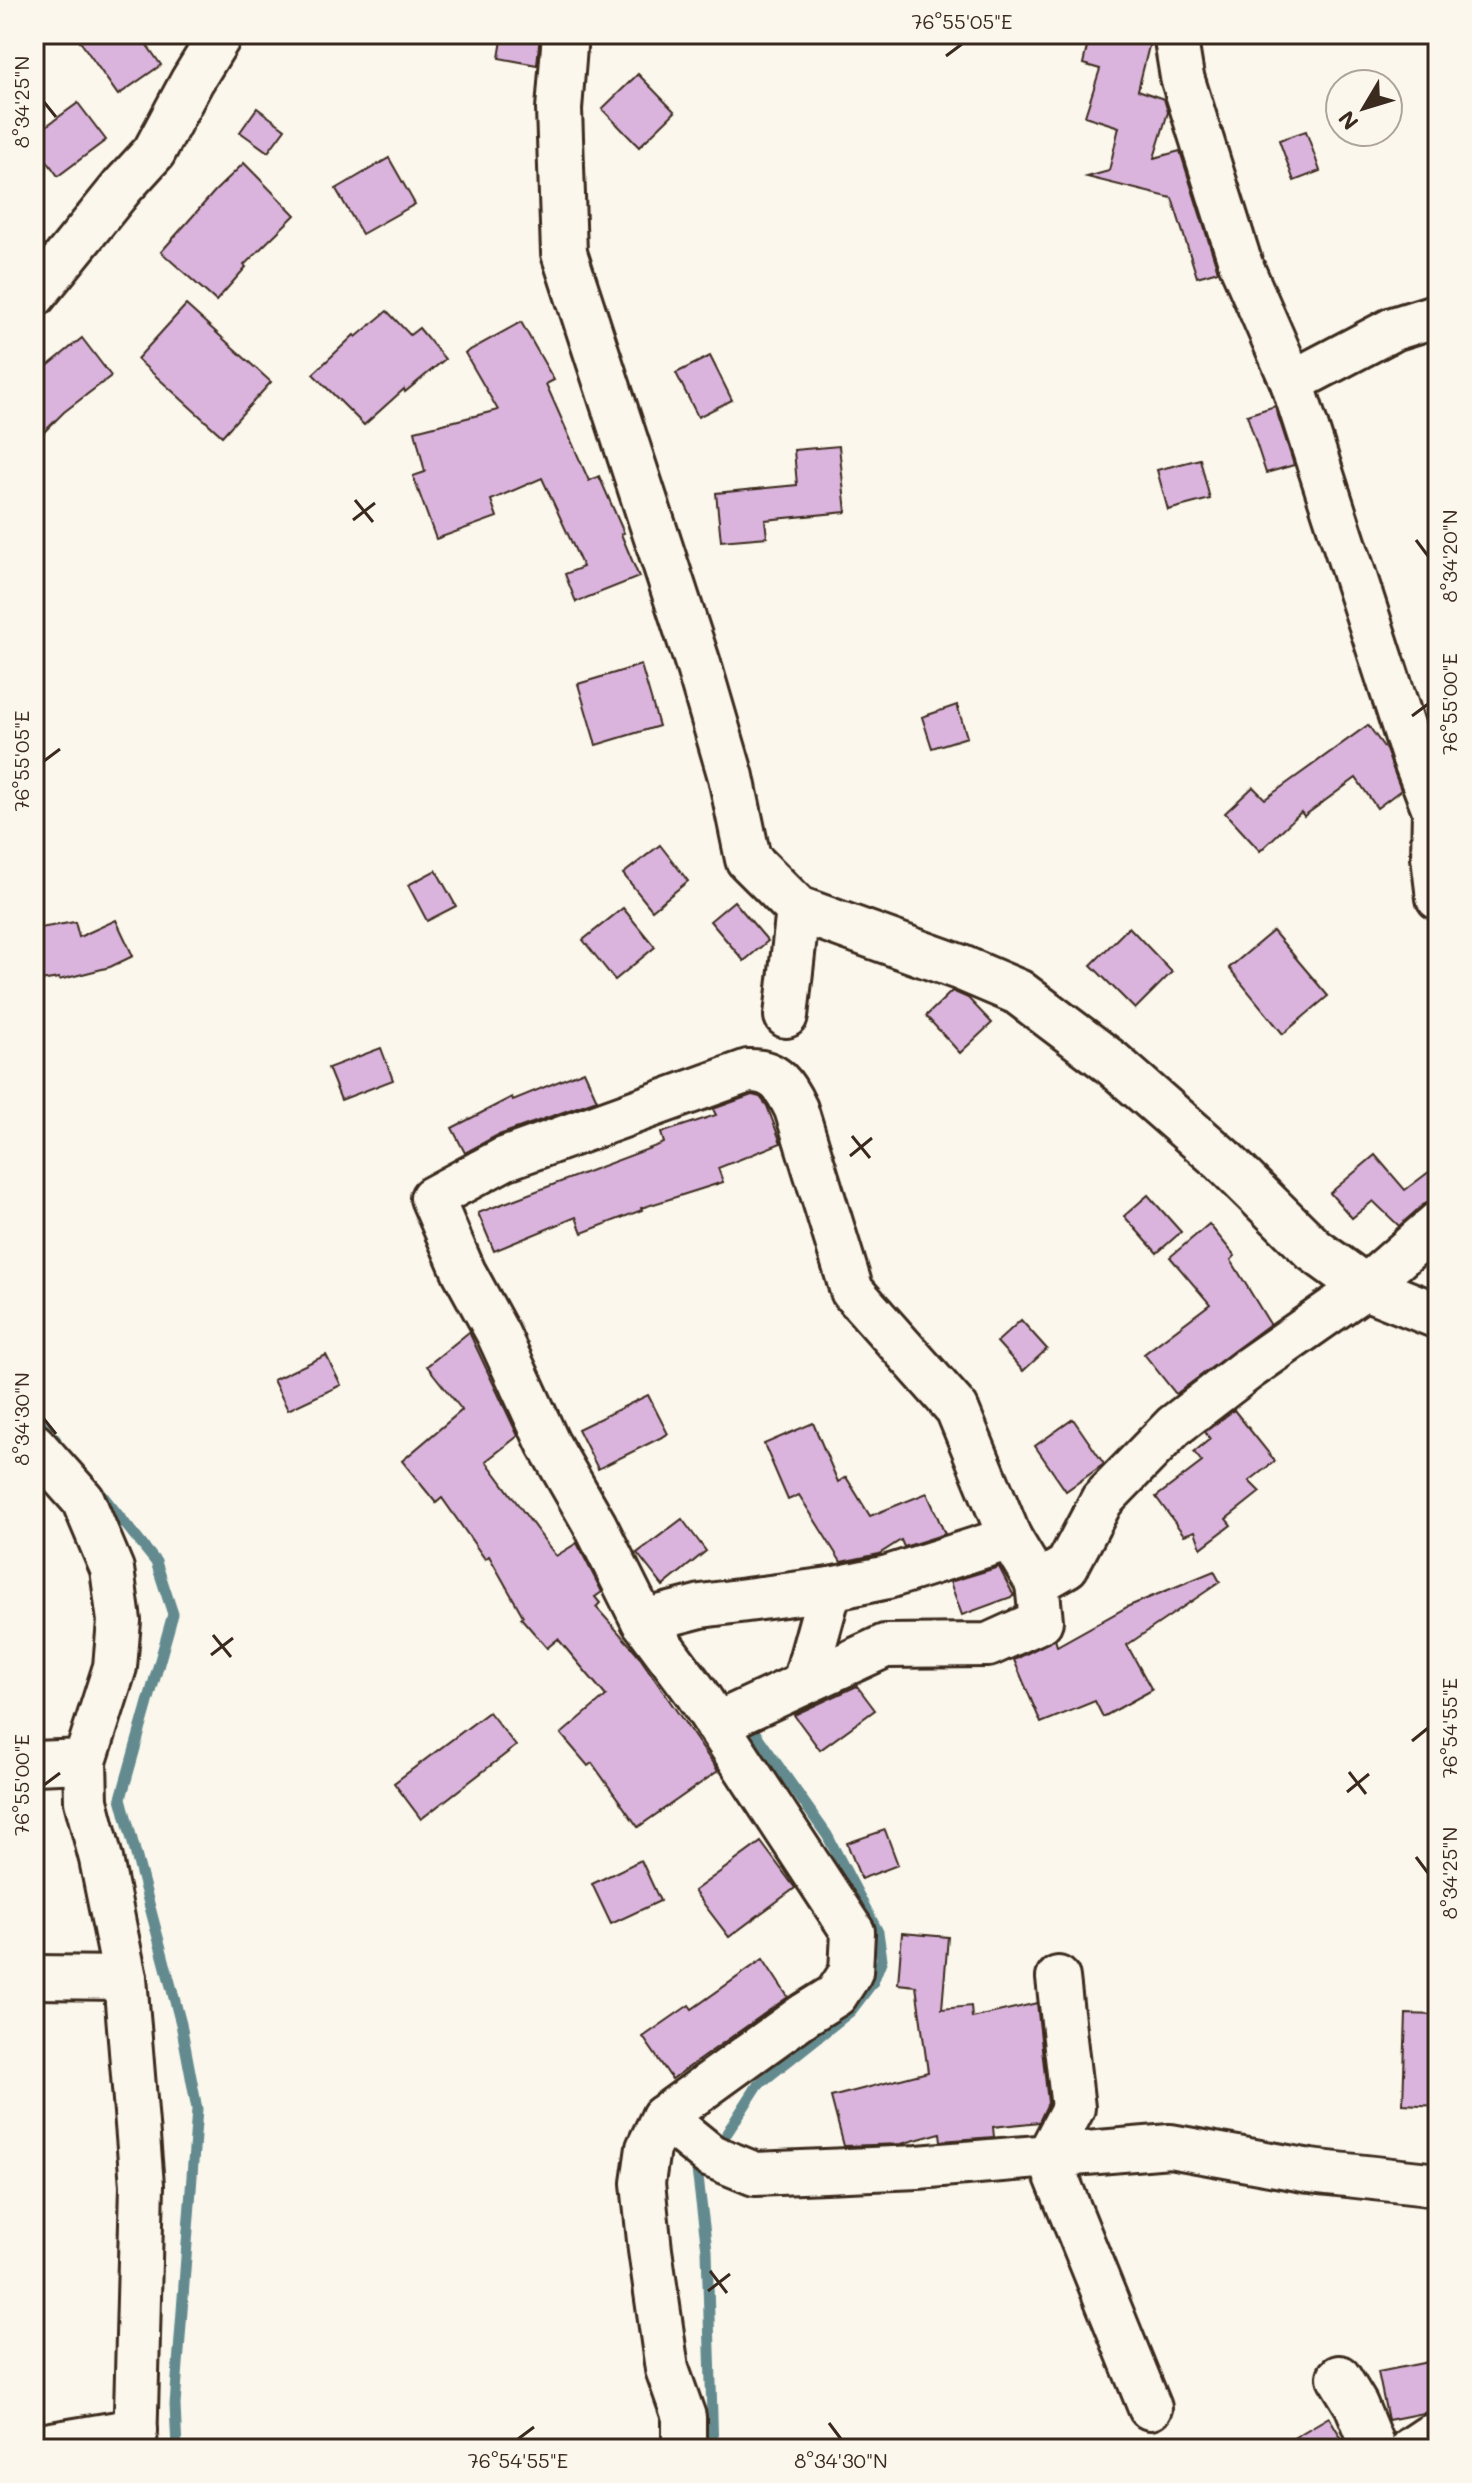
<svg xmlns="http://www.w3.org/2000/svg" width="1472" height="2483" font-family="Mali,sans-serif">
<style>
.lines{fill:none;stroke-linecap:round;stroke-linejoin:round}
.stream{stroke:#638b8f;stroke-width:11}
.building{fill:#dab4dd;stroke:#3b2a1e;stroke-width:2}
.minor-casing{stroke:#3b2a1e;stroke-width:48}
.secondary-casing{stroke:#3b2a1e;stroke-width:50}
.minor{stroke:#fbf7ec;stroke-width:42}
.secondary{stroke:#fbf7ec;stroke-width:44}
.ticks{fill:none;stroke:#3b2a1e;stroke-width:3}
.neatline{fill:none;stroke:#3b2a1e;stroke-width:3}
.ticks-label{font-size:20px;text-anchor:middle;fill:#3b2a1e}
</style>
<rect width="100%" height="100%" fill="#fbf7ec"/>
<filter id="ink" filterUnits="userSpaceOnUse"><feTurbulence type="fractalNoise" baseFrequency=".0125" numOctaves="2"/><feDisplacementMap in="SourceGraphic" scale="16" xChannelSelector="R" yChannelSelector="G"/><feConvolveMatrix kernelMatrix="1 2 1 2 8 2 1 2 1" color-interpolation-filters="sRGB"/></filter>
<g filter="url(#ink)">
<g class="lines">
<g class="stream">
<path d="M 34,1414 L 56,1440"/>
<path d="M 98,1490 L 156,1562 L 173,1614 L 121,1798 L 181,2024 L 197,2109 L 175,2405 L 177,2449"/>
<path d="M 727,2133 L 758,2085 L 851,2011 L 873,1982 L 882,1959 L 878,1932 L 827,1835 L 746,1720"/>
<path d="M 697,2170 L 707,2250 L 713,2449"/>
</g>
</g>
<g class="building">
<path d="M 75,34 L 139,34 L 161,65 L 118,95 Z"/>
<path d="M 503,34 L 540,34 L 537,65 L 499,58 Z"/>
<path d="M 1090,34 L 1152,34 L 1138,90 L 1164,99 L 1168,112 L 1154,158 L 1180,151 L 1218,271 L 1197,277 L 1172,198 L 1087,177 L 1109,171 L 1119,127 L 1085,116 L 1100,69 L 1083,64 Z"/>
<path d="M 638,74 L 675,112 L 639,147 L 602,109 Z"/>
<path d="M 78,103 L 106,140 L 58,176 L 34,143 L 34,135 Z"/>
<path d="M 257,108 L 285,129 L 268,152 L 240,132 Z"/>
<path d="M 1306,131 L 1320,171 L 1294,181 L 1279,140 Z"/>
<path d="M 389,158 L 415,204 L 362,234 L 336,189 Z"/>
<path d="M 244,163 L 295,215 L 244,265 L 246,267 L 216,301 L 161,252 L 215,191 Z"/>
<path d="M 186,305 L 271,382 L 222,436 L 137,359 Z"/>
<path d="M 387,311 L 410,335 L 419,328 L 445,359 L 405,392 L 404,389 L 364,425 L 313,374 L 354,335 L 356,337 Z"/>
<path d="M 521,322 L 554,380 L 546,384 L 589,481 L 599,476 L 624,533 L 621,534 L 639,577 L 576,602 L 565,574 L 583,567 L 542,478 L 491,500 L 497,517 L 436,539 L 413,476 L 425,472 L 415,431 L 498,410 L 465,353 Z"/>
<path d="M 82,338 L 111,376 L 64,412 L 34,442 L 34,377 Z"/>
<path d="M 710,356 L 732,400 L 698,417 L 676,373 Z"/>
<path d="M 1275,406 L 1294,465 L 1266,473 L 1247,415 Z"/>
<path d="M 839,446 L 846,512 L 765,520 L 767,537 L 721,541 L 716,493 L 797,485 L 794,450 Z"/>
<path d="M 1200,459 L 1210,499 L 1168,510 L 1157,470 Z"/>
<path d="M 641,665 L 659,726 L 596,745 L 578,684 Z"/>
<path d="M 957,705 L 967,737 L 932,748 L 922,717 Z"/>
<path d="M 1368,725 L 1386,750 L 1401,790 L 1377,808 L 1356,778 L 1304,816 L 1301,812 L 1260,851 L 1225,813 L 1253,787 L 1265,799 Z"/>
<path d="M 660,845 L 688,881 L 652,910 L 623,874 Z"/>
<path d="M 436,870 L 456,906 L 427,921 L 408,885 Z"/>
<path d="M 734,901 L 768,941 L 744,961 L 710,921 Z"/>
<path d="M 623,908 L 655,947 L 615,980 L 583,940 Z"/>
<path d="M 116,920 L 133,956 L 110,967 L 59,980 L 59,978 L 34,982 L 34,929 L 75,922 L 79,937 Z"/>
<path d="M 1129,927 L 1172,972 L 1135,1009 L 1091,965 Z"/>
<path d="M 1273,931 L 1328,996 L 1283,1034 L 1229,968 Z"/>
<path d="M 952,991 L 968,998 L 992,1023 L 960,1053 L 926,1016 Z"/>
<path d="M 381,1048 L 393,1080 L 341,1100 L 328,1068 Z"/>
<path d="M 584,1071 L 597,1100 L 496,1136 L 465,1153 L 452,1128 L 512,1097 L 513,1100 Z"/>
<path d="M 752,1095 L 760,1097 L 767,1106 L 781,1143 L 718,1168 L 723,1182 L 641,1208 L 642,1210 L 582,1233 L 576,1217 L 494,1251 L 478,1213 L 664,1143 L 661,1133 L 716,1115 L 713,1109 Z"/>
<path d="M 1375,1155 L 1405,1190 L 1438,1165 L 1438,1200 L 1423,1205 L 1399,1226 L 1373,1201 L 1352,1218 L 1330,1193 Z"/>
<path d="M 1148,1195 L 1181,1232 L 1157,1253 L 1124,1216 Z"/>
<path d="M 1209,1224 L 1235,1256 L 1231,1260 L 1270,1324 L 1176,1394 L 1144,1354 L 1210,1304 L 1170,1257 Z"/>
<path d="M 1021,1320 L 1047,1349 L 1023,1371 L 997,1342 Z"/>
<path d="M 469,1332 L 518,1436 L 486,1461 L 556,1556 L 577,1543 L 602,1592 L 595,1597 L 600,1603 L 596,1607 L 636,1652 L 718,1771 L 638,1827 L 592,1763 L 588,1766 L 561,1734 L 606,1696 L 558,1639 L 547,1648 L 521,1618 L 523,1616 L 489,1556 L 485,1559 L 442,1498 L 436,1503 L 402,1461 L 462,1410 L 427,1366 Z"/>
<path d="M 326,1355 L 341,1385 L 288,1410 L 273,1380 Z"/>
<path d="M 648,1395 L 668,1434 L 598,1469 L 578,1429 Z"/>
<path d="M 1234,1410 L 1275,1461 L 1249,1481 L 1260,1492 L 1226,1519 L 1231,1525 L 1201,1548 L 1195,1531 L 1184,1535 L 1156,1497 L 1202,1462 L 1194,1452 L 1210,1439 L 1205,1432 Z"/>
<path d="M 1073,1419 L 1104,1464 L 1066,1491 L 1035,1446 Z"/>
<path d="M 813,1423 L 838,1482 L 846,1477 L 870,1516 L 927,1493 L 945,1534 L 904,1547 L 901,1540 L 879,1554 L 841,1562 L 799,1495 L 788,1500 L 764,1444 Z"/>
<path d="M 682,1519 L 706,1551 L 663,1586 L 637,1553 Z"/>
<path d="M 999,1567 L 1014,1596 L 962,1615 L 950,1582 Z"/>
<path d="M 1214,1571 L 1220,1582 L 1127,1645 L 1152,1690 L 1103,1717 L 1095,1701 L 1041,1723 L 1014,1660 L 1055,1639 L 1057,1646 L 1129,1606 Z"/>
<path d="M 857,1686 L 875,1710 L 820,1750 L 794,1715 Z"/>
<path d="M 489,1712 L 516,1746 L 421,1819 L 394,1783 Z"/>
<path d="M 885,1830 L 898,1865 L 861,1879 L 847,1843 Z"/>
<path d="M 761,1842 L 795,1888 L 729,1937 L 694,1891 Z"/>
<path d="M 641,1860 L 660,1901 L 611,1924 L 592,1884 Z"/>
<path d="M 902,1933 L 948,1937 L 942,2009 L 971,2006 L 972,2018 L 1037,2003 L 1048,2103 L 1039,2122 L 993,2127 L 994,2137 L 941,2141 L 940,2133 L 901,2144 L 844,2146 L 831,2097 L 928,2072 L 916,1986 L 898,1984 Z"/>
<path d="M 763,1959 L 788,1997 L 672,2079 L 643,2037 L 689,2005 L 692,2009 Z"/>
<path d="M 1406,2014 L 1438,2015 L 1438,2106 L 1403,2104 Z"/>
<path d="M 1438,2360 L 1438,2410 L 1388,2420 L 1378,2372 Z"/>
<path d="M 1329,2417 L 1348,2449 L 1275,2449 Z"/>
</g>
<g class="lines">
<defs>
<g id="minor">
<path d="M 1175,34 L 1182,77 L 1241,265 L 1292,382"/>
<path d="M 34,296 L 123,186 L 154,152 L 192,81 L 221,34"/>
<path d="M 1438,315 L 1393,329 L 1292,382 L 1413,756 L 1434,810 L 1433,857 L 1438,898"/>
<path d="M 786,1016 L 798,909"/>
<path d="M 34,1445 L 83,1500 L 112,1569 L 119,1621 L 115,1667 L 85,1761 L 86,1801 L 101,1859 L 125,1978 L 142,2185 L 135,2449"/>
<path d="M 643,1621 L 595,1525 L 548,1443 L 498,1334 L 464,1272 L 432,1198 L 504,1159 L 748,1071 C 776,1070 785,1086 796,1109 L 852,1291 L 957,1409 L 1010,1538"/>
<path d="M 804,1683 L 830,1589"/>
<path d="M 716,1724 L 885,1646 L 988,1645 L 1041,1621 L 1037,1583"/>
<path d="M 34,1763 L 85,1761"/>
<path d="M 34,1977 L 125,1978"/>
<path d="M 1058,1978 L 1073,2108 L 1048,2156 L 1150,2408"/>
<path d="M 663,2117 L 711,2156 L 755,2174 L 918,2167 L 1170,2146 L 1310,2171 L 1438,2185"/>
<path d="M 1339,2377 L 1356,2405 L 1374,2449"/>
<path d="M 34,2447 L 136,2430"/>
<path d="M 684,2449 L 684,2417 L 667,2369 L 650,2250 L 643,2183 L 648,2148 L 663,2117 L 804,2015 L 836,1995 L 851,1972 L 853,1932 L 695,1691 L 643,1621 L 701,1606 L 830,1589 L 888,1577 L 1010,1538 L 1037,1583 L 1067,1566 L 1102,1500 L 1174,1426 L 1248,1369 L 1365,1287 L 1438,1223"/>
<path d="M 1411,2449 L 1429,2437 L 1438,2434"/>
</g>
<path id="secondary" d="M 565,34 L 559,109 L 564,253 L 698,664 L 731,777 L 748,859 L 798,909 L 959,967 L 1018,992 L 1112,1063 L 1224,1161 L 1314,1250 L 1365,1287 L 1438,1316"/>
</defs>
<use href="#minor" class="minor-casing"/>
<use href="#secondary" class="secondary-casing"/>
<use href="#minor" class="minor"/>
<use href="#secondary" class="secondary"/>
</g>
</g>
<path class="ticks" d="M 946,56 L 962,44M 44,102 L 56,117M 355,500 L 373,522M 353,520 L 375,503M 1416,540 L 1428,556M 1412,716 L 1428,704M 44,761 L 60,749M 852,1136 L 870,1158M 850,1156 L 872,1138M 44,1419 L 56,1434M 213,1635 L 231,1657M 211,1655 L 233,1638M 1412,1741 L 1428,1728M 1349,1772 L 1366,1794M 44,1785 L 60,1773M 1347,1792 L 1369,1774M 1416,1857 L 1428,1873M 710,2271 L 727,2293M 708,2291 L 730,2274M 829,2423 L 841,2439M 518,2439 L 534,2427"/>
<rect width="1472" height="2483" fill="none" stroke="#fbf7ec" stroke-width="88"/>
<g transform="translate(1364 108) rotate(232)"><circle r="38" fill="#fbf7ec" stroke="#aea59a" stroke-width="2"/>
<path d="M0-6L14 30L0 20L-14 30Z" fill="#3b2a1e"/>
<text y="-12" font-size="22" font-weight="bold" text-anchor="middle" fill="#3b2a1e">N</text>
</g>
<rect x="44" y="44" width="1384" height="2395" class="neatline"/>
<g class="ticks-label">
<text x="962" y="29">76°55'05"E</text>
<text transform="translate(22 102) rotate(-90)" y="7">8°34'25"N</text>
<text transform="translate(1450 556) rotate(-90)" y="7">8°34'20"N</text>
<text transform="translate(1450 704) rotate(-90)" y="7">76°55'00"E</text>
<text transform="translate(22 761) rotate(-90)" y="7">76°55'05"E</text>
<text transform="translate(22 1419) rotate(-90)" y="7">8°34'30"N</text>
<text transform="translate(1450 1728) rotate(-90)" y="7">76°54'55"E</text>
<text transform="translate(22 1785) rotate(-90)" y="7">76°55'00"E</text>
<text transform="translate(1450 1873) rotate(-90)" y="7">8°34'25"N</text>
<text x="518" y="2468">76°54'55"E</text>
<text x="841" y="2468">8°34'30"N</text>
</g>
</svg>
